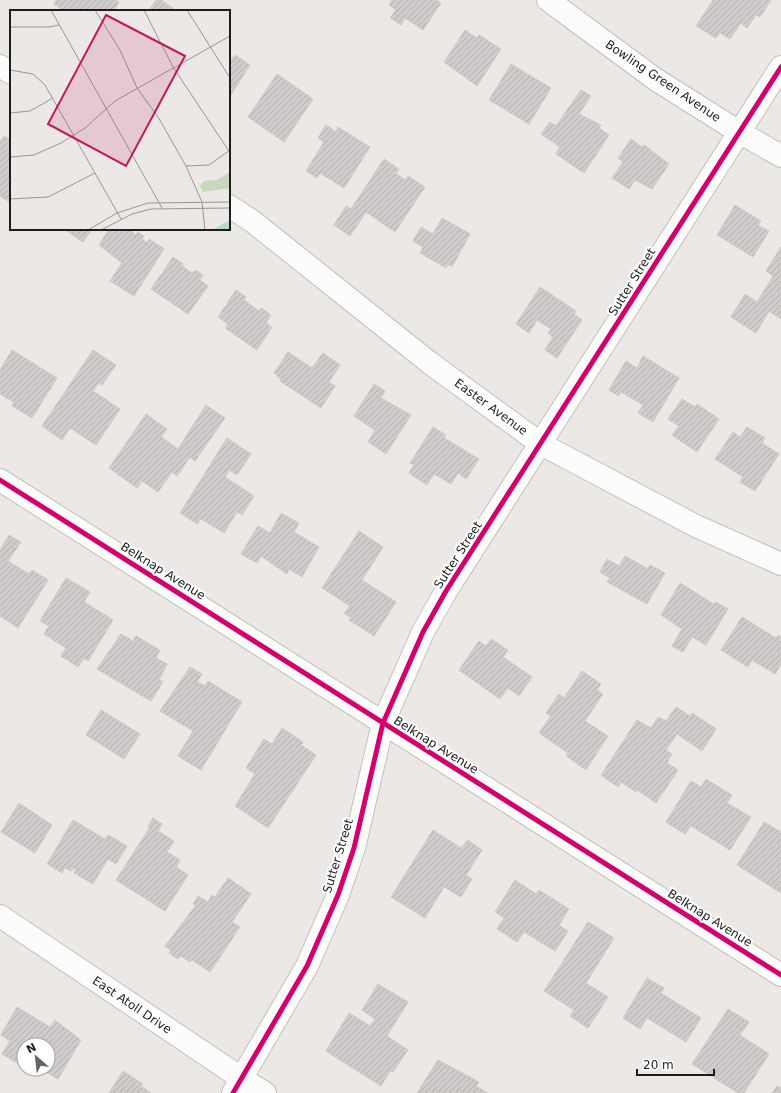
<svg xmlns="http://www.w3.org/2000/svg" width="781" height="1093" font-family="'DejaVu Sans',sans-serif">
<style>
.building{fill:url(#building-hatch);stroke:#cecac7}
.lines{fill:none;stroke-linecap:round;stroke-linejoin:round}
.street-casing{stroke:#c2c1c0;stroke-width:24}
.street{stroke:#fcfcfb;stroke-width:22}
.cycleway-casing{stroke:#fff;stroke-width:8}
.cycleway{stroke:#d6006c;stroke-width:5}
.labels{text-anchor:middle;stroke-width:4;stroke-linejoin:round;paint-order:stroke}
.street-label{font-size:12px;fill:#1d1d1d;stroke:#fff}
.inset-road{fill:none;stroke:#999795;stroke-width:1}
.view{fill:#c2185b;fill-opacity:0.15;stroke:#c2185b;stroke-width:2}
.inset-edge{fill:none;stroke:#1d1d1d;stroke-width:2}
</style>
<defs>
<pattern id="building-hatch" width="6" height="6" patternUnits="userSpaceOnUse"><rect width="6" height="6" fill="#d0cccb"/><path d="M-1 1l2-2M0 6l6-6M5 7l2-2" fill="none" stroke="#b2afae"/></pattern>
</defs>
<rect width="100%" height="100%" fill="#ebe8e5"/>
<g class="building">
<path d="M 56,0 L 116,0 L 119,2 L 114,11 L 60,11 L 61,9 L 54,4 Z"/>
<path d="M 156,0 L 161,0 L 177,11 L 148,11 Z"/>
<path d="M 392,0 L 436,0 L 441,3 L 423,30 L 405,18 L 401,25 L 390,18 L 396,10 L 389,5 Z"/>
<path d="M 713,0 L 771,0 L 760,17 L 756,15 L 747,28 L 741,23 L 730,39 L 720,33 L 716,38 L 696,26 Z"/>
<path d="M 465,30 L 477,38 L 479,35 L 501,49 L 477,86 L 444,62 Z"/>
<path d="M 235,55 L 250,65 L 229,98 L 229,61 Z"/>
<path d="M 511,64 L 551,88 L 529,124 L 489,100 Z"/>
<path d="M 277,74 L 313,99 L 284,142 L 248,117 Z"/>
<path d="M 581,90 L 591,96 L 579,114 L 601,125 L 599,128 L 609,135 L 584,173 L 556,154 L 560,147 L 541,134 L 550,122 L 556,126 Z"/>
<path d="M 326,125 L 336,132 L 338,127 L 370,147 L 344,188 L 320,173 L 317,178 L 306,171 L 324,142 L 318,138 Z"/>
<path d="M 4,136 L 11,140 L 11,203 L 0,196 L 0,141 Z"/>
<path d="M 631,139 L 642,147 L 644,145 L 669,164 L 652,189 L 635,180 L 629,189 L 612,178 L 623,162 L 618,158 Z"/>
<path d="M 384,159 L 399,169 L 396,174 L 406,180 L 408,176 L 425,187 L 395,232 L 366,212 L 350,236 L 334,225 L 346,206 L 351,209 Z"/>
<path d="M 735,205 L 761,221 L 758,225 L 769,231 L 753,257 L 717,235 Z"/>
<path d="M 442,218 L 470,234 L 452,267 L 448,264 L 446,268 L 420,253 L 423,247 L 413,241 L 421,227 L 433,234 Z"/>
<path d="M 64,229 L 92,229 L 83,242 Z"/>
<path d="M 109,229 L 121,229 L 123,230 L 128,229 L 136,235 L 138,232 L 144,236 L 142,239 L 147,243 L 149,239 L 164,249 L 134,296 L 110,281 L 122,263 L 99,245 Z"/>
<path d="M 781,247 L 781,319 L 769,311 L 756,333 L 731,317 L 745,294 L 757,302 L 773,276 L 766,271 Z"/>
<path d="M 173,257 L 183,264 L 182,266 L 192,273 L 195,270 L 203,275 L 200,280 L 208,286 L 188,314 L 151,289 Z"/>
<path d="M 540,287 L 576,311 L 574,314 L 582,320 L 557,358 L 545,350 L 553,337 L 548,333 L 551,329 L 537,320 L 529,333 L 516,324 Z"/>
<path d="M 236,290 L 246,297 L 244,300 L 259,311 L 261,308 L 271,315 L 266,323 L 272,327 L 257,350 L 225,328 L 228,324 L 218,317 Z"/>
<path d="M 12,350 L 57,378 L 32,418 L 12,406 L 14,402 L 0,394 L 0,370 Z"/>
<path d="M 93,350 L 116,365 L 102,385 L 99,383 L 93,391 L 120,409 L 96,445 L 70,428 L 62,440 L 42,426 Z"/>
<path d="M 288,352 L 312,368 L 323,353 L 340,365 L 329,382 L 335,386 L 321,408 L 280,381 L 281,379 L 274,373 Z"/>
<path d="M 643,356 L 679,378 L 653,422 L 638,413 L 643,405 L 621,392 L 619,396 L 609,390 L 626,361 L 637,368 Z"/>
<path d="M 374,384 L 385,391 L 381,398 L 411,415 L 386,454 L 368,442 L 375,430 L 354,416 Z"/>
<path d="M 682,399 L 695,407 L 697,404 L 719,419 L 697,452 L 672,435 L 679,426 L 668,419 Z"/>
<path d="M 206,405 L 225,418 L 195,461 L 190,457 L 177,476 L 172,472 L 158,492 L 142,481 L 137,488 L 109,468 L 146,414 L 167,429 L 161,437 L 178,449 Z"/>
<path d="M 433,427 L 446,435 L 444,438 L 479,459 L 466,479 L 458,473 L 451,484 L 434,474 L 427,485 L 409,473 L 414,465 L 410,463 Z"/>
<path d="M 747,427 L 765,438 L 762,443 L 779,454 L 755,491 L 740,482 L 743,477 L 715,459 L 733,432 L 740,437 Z"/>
<path d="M 227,438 L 251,454 L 237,475 L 229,470 L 225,477 L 254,496 L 242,515 L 237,512 L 224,533 L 201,519 L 197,524 L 180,513 Z"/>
<path d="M 281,513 L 299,523 L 294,532 L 319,547 L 302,577 L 289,569 L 287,574 L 261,556 L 257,563 L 241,554 L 258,526 L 270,533 Z"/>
<path d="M 359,531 L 383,547 L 362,580 L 396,602 L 374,636 L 349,620 L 351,618 L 344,613 L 350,606 L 322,588 Z"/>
<path d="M 9,535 L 21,542 L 8,561 L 29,574 L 32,570 L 48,580 L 18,628 L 0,616 L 0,550 Z"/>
<path d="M 625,556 L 648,569 L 650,565 L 665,573 L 647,604 L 607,582 L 610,578 L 600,572 L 607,559 L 619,566 Z"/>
<path d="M 66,578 L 90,592 L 84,602 L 113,620 L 88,661 L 84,658 L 78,667 L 61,656 L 66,648 L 44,634 L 49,626 L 40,621 Z"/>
<path d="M 680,583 L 714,604 L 716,602 L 728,609 L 706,645 L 692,637 L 683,652 L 672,646 L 682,629 L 661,615 Z"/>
<path d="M 742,617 L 776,638 L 778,635 L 781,637 L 781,664 L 775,674 L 752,660 L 748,667 L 721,650 Z"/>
<path d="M 121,634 L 133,641 L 136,636 L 160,650 L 156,658 L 167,664 L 159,680 L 163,682 L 151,701 L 97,669 Z"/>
<path d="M 491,639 L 508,650 L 503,657 L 532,677 L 519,696 L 508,688 L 500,699 L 459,670 L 479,641 L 486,646 Z"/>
<path d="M 190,667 L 202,674 L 197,682 L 205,686 L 208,681 L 242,702 L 201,770 L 178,756 L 193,731 L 160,711 Z"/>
<path d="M 582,671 L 601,684 L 597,690 L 603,694 L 585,721 L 608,736 L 586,770 L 566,756 L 568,753 L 539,733 L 551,716 L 546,713 L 559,694 L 564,698 Z"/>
<path d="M 676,707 L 690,716 L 692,713 L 716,729 L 702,751 L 677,734 L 666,750 L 672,754 L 667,763 L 678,770 L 656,803 L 637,790 L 636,792 L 621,782 L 618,787 L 601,775 L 637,720 L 651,728 L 658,717 L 666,721 Z"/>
<path d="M 101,710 L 140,734 L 124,759 L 86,735 Z"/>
<path d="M 282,728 L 303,742 L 301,745 L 316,755 L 268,828 L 235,806 L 255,774 L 246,768 L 264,739 L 272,744 Z"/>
<path d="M 706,779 L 732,795 L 727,803 L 751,817 L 730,850 L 691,826 L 685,834 L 666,822 L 691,781 L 701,787 Z"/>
<path d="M 19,803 L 52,825 L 35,853 L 1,832 Z"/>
<path d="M 153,818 L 162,824 L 158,831 L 174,841 L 167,852 L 180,860 L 176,867 L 188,875 L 165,911 L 116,880 L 150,827 L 148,826 Z"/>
<path d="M 73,820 L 105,839 L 108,835 L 127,846 L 116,864 L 108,859 L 93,884 L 74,873 L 76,870 L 74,868 L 71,871 L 65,868 L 62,873 L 47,864 Z"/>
<path d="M 764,822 L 781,832 L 781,893 L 737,865 Z"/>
<path d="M 433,830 L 461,848 L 468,840 L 482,850 L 466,875 L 472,879 L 461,897 L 444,887 L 425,918 L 391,897 Z"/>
<path d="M 228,878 L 251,894 L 232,922 L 240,927 L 210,972 L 192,960 L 190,962 L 181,956 L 178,959 L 169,953 L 171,950 L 165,946 L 196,905 L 193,904 L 198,896 L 208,902 L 212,895 L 215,897 Z"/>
<path d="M 515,880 L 536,894 L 539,890 L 569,909 L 559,925 L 568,931 L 555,951 L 524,932 L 517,942 L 497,929 L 504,918 L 495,912 Z"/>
<path d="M 588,922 L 614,938 L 586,983 L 608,997 L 588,1028 L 570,1016 L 574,1010 L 544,991 Z"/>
<path d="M 647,978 L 664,988 L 661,993 L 701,1018 L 686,1042 L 647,1018 L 640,1029 L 623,1018 Z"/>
<path d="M 378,984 L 408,1002 L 387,1036 L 408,1050 L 393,1072 L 390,1071 L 381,1086 L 326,1051 L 349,1013 L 370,1026 L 375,1019 L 362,1010 Z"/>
<path d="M 17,1007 L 50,1027 L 55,1020 L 81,1040 L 58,1079 L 41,1069 L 48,1069 L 48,1045 L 24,1045 L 24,1067 L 2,1054 L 10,1041 L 1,1035 Z"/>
<path d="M 728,1009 L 749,1022 L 740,1035 L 769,1054 L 744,1093 L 738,1093 L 692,1064 Z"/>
<path d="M 438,1060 L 479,1082 L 476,1086 L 488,1093 L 417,1093 Z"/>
<path d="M 123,1071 L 143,1084 L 141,1086 L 151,1093 L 109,1093 Z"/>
<path d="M 777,1086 L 781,1088 L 781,1093 L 772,1093 Z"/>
</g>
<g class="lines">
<defs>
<g id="street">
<path d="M 548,0 L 655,79 L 739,132 L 781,156"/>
<path d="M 0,66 L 11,73"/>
<path d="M 229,206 L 252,221 L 430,363 L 541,444 L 696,526 L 781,564"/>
<path d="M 0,480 L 781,975"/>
<path d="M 0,916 L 241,1078 L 265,1093"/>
<path d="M 233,1093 L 307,966 L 338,895 L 354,848 L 383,723 L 423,632 L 446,591 L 781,67"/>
</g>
</defs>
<use href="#street" class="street-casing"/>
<use href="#street" class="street"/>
<defs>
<g id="cycleway">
<path d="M 0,480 L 781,975"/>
<path d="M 233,1093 L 307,966 L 338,895 L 354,848 L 383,723 L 423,632 L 446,591 L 781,67"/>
</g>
</defs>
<use href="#cycleway" class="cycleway-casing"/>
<use href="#cycleway" class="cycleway"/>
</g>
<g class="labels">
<g class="street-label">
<text transform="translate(663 81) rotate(34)" y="4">Bowling Green Avenue</text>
<text transform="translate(632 282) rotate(-58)" y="4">Sutter Street</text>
<text transform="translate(491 407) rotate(36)" y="4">Easter Avenue</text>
<text transform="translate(458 555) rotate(-57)" y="4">Sutter Street</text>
<text transform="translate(163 571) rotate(32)" y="4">Belknap Avenue</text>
<text transform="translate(436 745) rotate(32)" y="4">Belknap Avenue</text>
<text transform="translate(338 856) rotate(-73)" y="4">Sutter Street</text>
<text transform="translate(710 918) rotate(32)" y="4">Belknap Avenue</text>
<text transform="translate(132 1005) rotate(34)" y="4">East Atoll Drive</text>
</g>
</g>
<g transform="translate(10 10)">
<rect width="220" height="220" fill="#ebe8e5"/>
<path d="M 220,162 L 220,178 L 193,182 L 190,176 L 194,171 L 207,170 Z" fill="#c8d8bc"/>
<path d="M 220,210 L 220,220 L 202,220 Z" fill="#b3dfc9"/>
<path class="inset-road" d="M 41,0 L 152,198M 85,0 L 110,40 L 127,78 L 148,107 L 176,156 L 192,192 L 195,220M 134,0 L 163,57 L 219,141M 177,0 L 220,68M 0,17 L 39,17 L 49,15M 0,60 L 23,64 L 35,75 L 111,209M 0,103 L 20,101 L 43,88M 0,147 L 24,145 L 51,133 L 75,118 L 105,91 L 220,26M 176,156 L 199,155 L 220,140M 0,189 L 38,187 L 85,163M 78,220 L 107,203 L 138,193 L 220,192M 91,220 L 122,204 L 141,199 L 220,198"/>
<path class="view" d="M 96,5 L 175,46 L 116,156 L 38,114 Z"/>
<rect width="220" height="220" class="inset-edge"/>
</g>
<g transform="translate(36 1057) rotate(332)"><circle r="19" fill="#ffffff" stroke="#a5a5a5"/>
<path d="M0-3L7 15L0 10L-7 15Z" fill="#656463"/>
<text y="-6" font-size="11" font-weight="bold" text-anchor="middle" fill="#1d1d1d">N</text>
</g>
<path d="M637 1069v6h77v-6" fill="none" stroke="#1d1d1d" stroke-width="2"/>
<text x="643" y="1069" font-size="12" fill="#1d1d1d" stroke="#ffffff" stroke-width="3" paint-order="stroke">20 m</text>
</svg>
